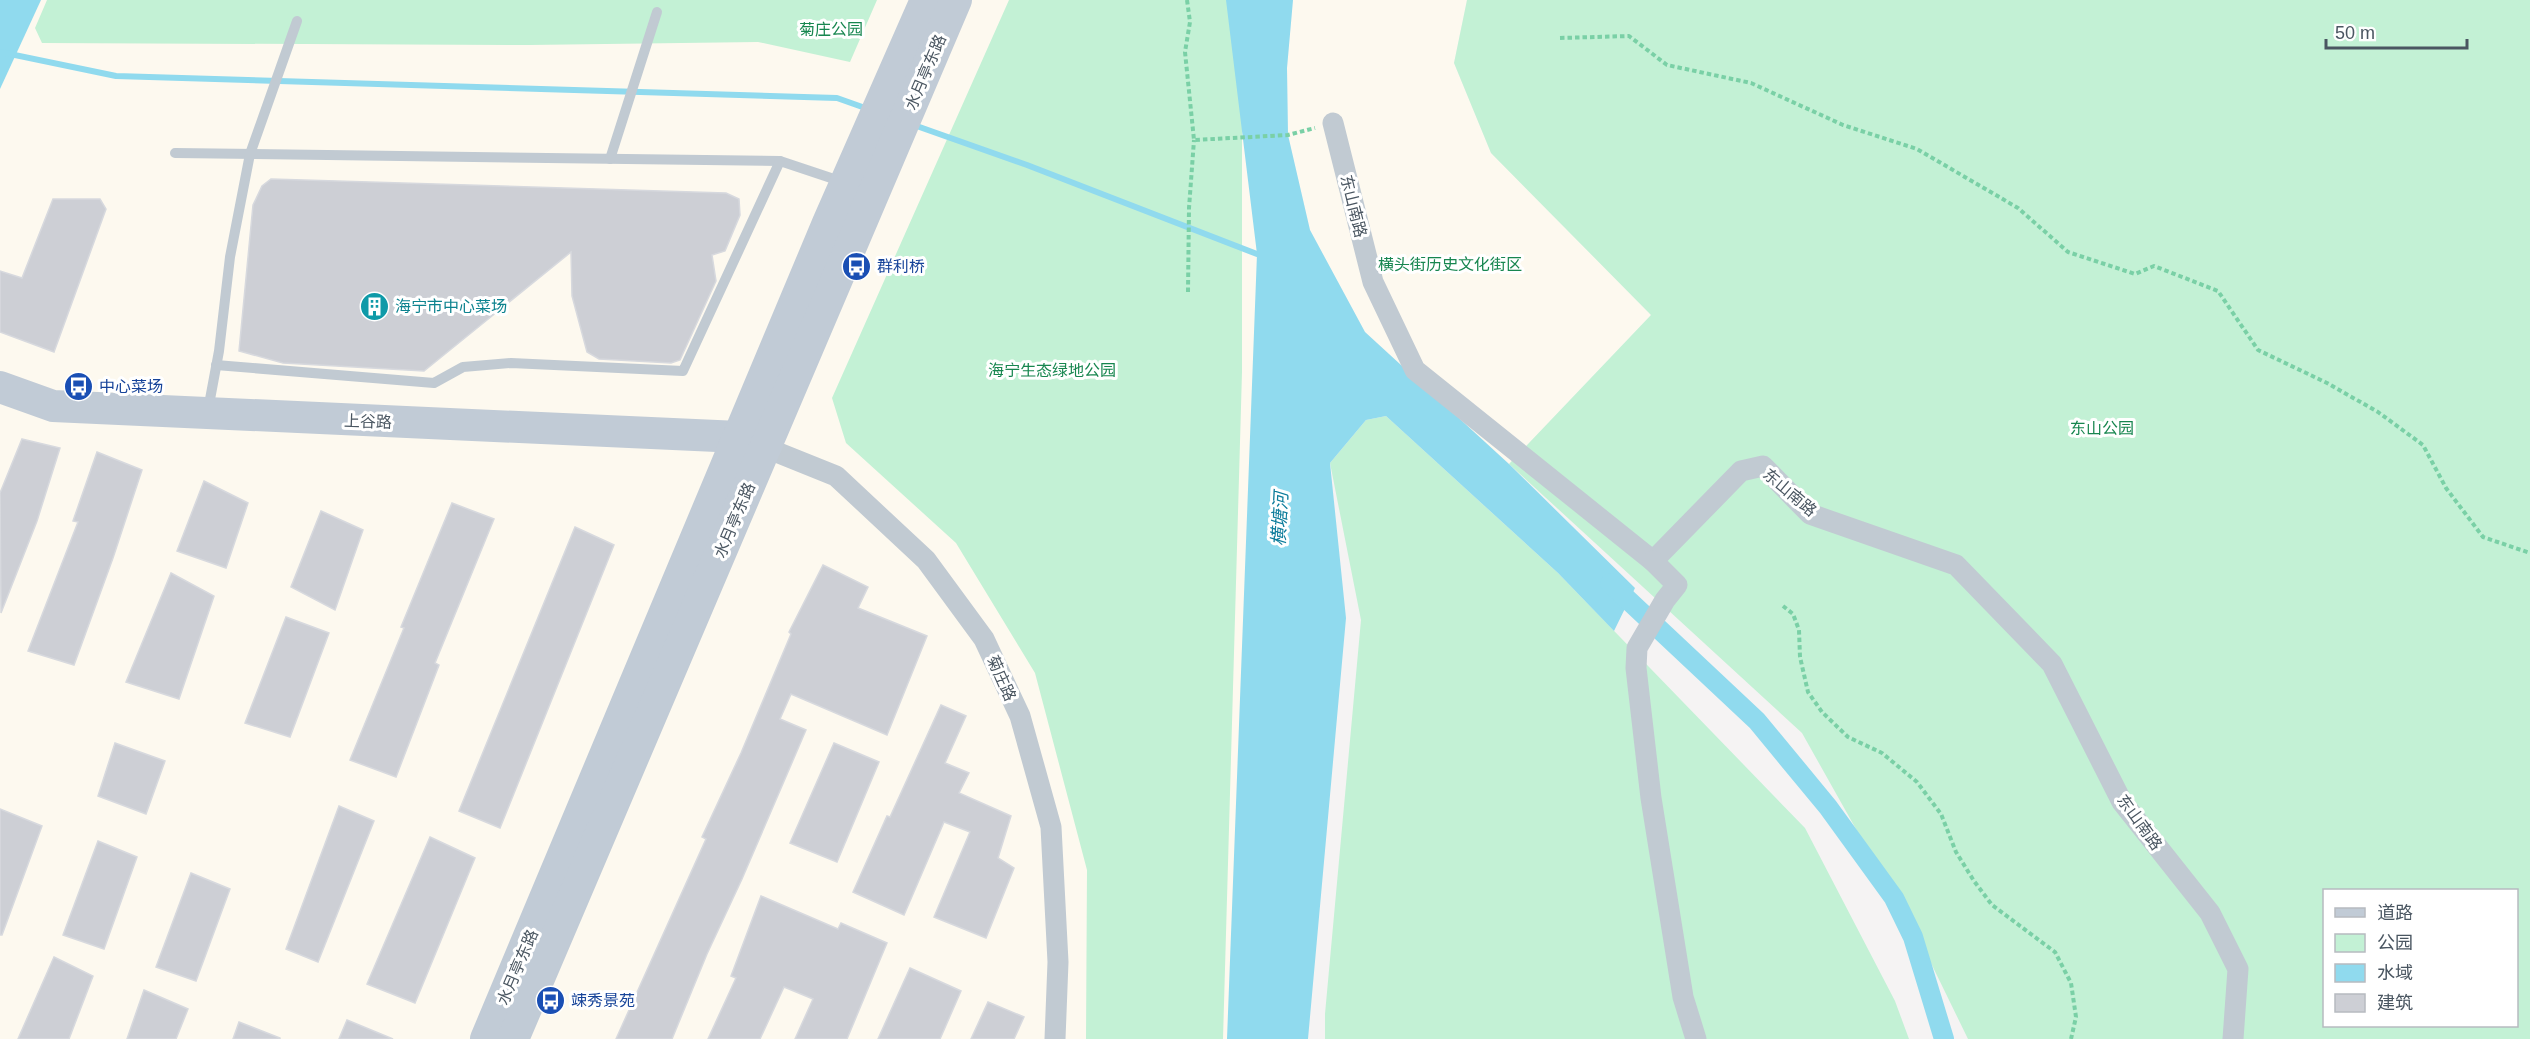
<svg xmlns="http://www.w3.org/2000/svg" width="2530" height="1039" font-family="Helvetica,'Noto Sans SC',sans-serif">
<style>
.commercial{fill:#fdf9ef}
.green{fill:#c3f1d5;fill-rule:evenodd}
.water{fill:#90daee}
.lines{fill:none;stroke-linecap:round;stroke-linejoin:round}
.stream{stroke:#90daee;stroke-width:6}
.canal{stroke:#90daee;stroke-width:20}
.building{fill:#cdcfd5;stroke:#d7d9de;stroke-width:1.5}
.path{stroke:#7ad0a6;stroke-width:4;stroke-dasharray:4.5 3;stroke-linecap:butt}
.lane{stroke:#c1cad2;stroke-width:10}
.street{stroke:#c1cad2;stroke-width:21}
.secondary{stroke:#c1cbd6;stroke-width:32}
.labels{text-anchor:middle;stroke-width:6;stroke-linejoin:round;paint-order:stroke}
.park-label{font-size:16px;fill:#17864f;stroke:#fff}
.street-label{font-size:16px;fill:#4a5661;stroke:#fff}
.transit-label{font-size:16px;fill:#164399;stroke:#fff;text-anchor:start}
.culture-label{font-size:16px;fill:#0d838f;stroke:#fff;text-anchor:start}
.water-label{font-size:18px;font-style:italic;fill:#0c7c9b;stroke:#fff}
</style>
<rect width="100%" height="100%" fill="#f5f3f3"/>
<g class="commercial">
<path d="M 0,0 L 1252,0 L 1257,254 L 1248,1039 L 0,1039 Z"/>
<path d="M 1293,0 L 1467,0 L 1454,63 L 1491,153 L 1651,315 L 1509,464 L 1365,332 L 1310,230 L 1288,135 L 1287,68 Z"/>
</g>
<g class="green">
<path d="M 47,0 L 877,0 L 850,62 L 758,42 L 529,45 L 42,43 L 35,28 Z"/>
<path d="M 1009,0 L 1242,0 L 1242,372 L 1223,1039 L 1086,1039 L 1087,870 L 1035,673 L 956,543 L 846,443 L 832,398 Z"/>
<path d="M 1467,0 L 2530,0 L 2530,1039 L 1968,1039 L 1929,959 L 1802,733 L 1509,464 L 1651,315 L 1491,153 L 1454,63 ZM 2324,890 L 2516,890 L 2516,1026 L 2324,1026 Z"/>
<path d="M 1386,416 L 1558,573 L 1805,828 L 1895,1001 L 1909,1039 L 1325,1039 L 1325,1014 L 1361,620 L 1330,463 L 1366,420 Z"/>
</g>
<g class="water">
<path d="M 0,0 L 41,0 L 0,89 Z"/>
<path d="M 1226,0 L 1293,0 L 1287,68 L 1288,135 L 1310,230 L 1365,332 L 1509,464 L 1635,588 L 1614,631 L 1558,573 L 1386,416 L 1366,420 L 1330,463 L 1346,618 L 1308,1039 L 1227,1039 L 1257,254 Z"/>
</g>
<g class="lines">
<g class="stream">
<path d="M 0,52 L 116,76 L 837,98 L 868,109"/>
<path d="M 911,124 L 1027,165 L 1257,254"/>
</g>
<path class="canal" d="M 1610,583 L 1757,721 L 1828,807 L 1894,898 L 1913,937 L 1944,1039"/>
</g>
<g class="building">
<path d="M 271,179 L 726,193 L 739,199 L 740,215 L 725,251 L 712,255 L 716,281 L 680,360 L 671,363 L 599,359 L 587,352 L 572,296 L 571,252 L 424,371 L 283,363 L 239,351 L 253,205 L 262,186 Z"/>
<path d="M 53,199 L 100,199 L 106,209 L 54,352 L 0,332 L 0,271 L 22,278 Z"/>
<path d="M 22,439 L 60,448 L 37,521 L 1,613 L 0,493 Z"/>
<path d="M 97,452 L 142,470 L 113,558 L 74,665 L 28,651 L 78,522 L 73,521 Z"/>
<path d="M 204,481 L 248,503 L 226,568 L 177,551 Z"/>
<path d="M 452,503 L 494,519 L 435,663 L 439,665 L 396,777 L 350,760 L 404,628 L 401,627 Z"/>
<path d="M 321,511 L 363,530 L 335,610 L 291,587 Z"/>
<path d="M 575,527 L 614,545 L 500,828 L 459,811 Z"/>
<path d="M 823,565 L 868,587 L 858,608 L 927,636 L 887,735 L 791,694 L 780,719 L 806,730 L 742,879 L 707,954 L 672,1039 L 616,1039 L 706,839 L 702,837 L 741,753 L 791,634 L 789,632 Z"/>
<path d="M 171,573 L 214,596 L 179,699 L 126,682 Z"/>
<path d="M 286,617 L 329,633 L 290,737 L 245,723 Z"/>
<path d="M 941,705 L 966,716 L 945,763 L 969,773 L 959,793 L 1011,816 L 998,858 L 1014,868 L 986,938 L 934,917 L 970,832 L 944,822 L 904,915 L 853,892 L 887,816 L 890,817 Z"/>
<path d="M 115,743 L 165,761 L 146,814 L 98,796 Z"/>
<path d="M 834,743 L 879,762 L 837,862 L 790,843 Z"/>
<path d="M 339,806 L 374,821 L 318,962 L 286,949 Z"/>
<path d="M 0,809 L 42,826 L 2,935 L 0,935 Z"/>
<path d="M 430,837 L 475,858 L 415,1003 L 367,984 Z"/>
<path d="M 98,841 L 137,857 L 104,949 L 63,935 Z"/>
<path d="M 191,873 L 230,889 L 196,981 L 156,967 Z"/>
<path d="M 761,896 L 838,929 L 841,923 L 887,943 L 847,1039 L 795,1039 L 813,999 L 784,987 L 760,1039 L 708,1039 L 736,978 L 731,976 Z"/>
<path d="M 54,957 L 93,976 L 69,1039 L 18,1039 Z"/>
<path d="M 910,968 L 961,991 L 940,1039 L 878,1039 Z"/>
<path d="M 144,990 L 188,1009 L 176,1039 L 127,1039 Z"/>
<path d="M 988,1002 L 1024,1017 L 1014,1039 L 971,1039 Z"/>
<path d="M 347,1020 L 393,1039 L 339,1039 Z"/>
<path d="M 239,1022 L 280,1038 L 280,1039 L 233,1039 Z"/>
</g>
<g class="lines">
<g class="path">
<path d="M 1187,0 L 1190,22 L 1185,52 L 1194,140 L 1288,135 L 1315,128"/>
<path d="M 1560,38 L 1629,36 L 1667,65 L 1751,83 L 1843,125 L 1917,149 L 2018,208 L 2068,252 L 2135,274 L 2154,266 L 2218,291 L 2258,350 L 2327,383 L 2378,412 L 2423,445 L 2446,488 L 2483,537 L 2530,553"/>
<path d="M 1188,292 L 1189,208 L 1194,140"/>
<path d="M 1783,606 L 1793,614 L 1799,630 L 1800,657 L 1808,692 L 1822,712 L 1848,737 L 1882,753 L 1917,782 L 1941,814 L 1956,852 L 1974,881 L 1992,905 L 2055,952 L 2071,983 L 2076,1017 L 2071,1039"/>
</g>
<g class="lane">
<path d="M 175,153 L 780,161 L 843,182"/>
<path d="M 610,159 L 657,12"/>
<path d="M 216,365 L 434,383 L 463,367 L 511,363 L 683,371 L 780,161"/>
<path d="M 208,410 L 219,351 L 230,257 L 250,154 L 297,21"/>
</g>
<g class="street">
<path d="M 1333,123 L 1373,282 L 1415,370 L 1653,561 L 1741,471 L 1763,466 L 1810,514 L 1956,565 L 2052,664 L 2122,802 L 2210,913 L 2238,969 L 2233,1039"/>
<path d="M 754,443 L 836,476 L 926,560 L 984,639 L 1020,716 L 1051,827 L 1058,962 L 1055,1039"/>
<path d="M 1653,561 L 1677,585 L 1665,600 L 1637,648 L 1636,668 L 1651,798 L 1683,997 L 1696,1039"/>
</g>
<g class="secondary">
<path d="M 0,387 L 53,406 L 739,437"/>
<path d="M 486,1039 L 828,223 L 926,0"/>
<path d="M 513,1039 L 956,0"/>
</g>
</g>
<defs>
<symbol id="bus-disc" viewBox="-11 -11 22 22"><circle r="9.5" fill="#1a4fb4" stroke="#fff"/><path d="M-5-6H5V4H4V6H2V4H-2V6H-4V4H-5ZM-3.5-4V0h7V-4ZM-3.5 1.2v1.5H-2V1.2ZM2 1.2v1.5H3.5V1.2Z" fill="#fff"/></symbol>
<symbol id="building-disc" viewBox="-11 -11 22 22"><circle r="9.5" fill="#0f9aa8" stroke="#fff"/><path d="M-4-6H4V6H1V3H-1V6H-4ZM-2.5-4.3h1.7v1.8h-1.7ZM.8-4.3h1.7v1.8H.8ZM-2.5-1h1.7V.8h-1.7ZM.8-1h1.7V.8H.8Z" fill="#fff"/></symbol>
</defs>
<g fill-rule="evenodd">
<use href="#bus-disc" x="840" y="250" width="33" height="33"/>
<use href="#building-disc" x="358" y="290" width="33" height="33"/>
<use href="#bus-disc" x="62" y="370" width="33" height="33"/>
<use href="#bus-disc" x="534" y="984" width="33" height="33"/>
</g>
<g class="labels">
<g class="park-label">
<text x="831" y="35">菊庄公园</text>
<text x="1450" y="270">横头街历史文化街区</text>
<text x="1052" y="376">海宁生态绿地公园</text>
<text x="2102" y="434">东山公园</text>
</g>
<g class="street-label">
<text transform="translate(925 72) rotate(-67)" y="6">水月亭东路</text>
<text transform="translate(1354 206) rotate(76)" y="6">东山南路</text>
<text transform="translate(368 421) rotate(2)" y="6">上谷路</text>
<text transform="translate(1790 492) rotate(40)" y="6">东山南路</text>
<text transform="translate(734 520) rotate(-67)" y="6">水月亭东路</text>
<text transform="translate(1002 678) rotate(66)" y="6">菊庄路</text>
<text transform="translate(2140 822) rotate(54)" y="6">东山南路</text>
<text transform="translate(517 967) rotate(-67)" y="6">水月亭东路</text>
</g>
<g class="transit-label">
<text x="877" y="272">群利桥</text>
<text x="99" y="392">中心菜场</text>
<text x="571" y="1006">竦秀景苑</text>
</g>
<g class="culture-label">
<text x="395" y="312">海宁市中心菜场</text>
</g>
<g class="water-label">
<text transform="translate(1280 519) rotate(-87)" y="6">横塘河</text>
</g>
</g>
<rect x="2323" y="889" width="195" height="138" fill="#ffffff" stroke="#b7bbc0" stroke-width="1.5"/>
<rect x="2335" y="908" width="30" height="9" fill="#c1cbd6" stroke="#b7bbc0" stroke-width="1.5"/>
<text x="2377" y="919" font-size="18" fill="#4a5661">道路</text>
<rect x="2335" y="934" width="30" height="18" fill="#c3f1d5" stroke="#b7bbc0" stroke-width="1.5"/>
<text x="2377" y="949" font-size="18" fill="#4a5661">公园</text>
<rect x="2335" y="964" width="30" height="18" fill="#90daee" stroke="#b7bbc0" stroke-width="1.5"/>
<text x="2377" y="979" font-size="18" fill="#4a5661">水域</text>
<rect x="2335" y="994" width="30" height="18" fill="#cdcfd5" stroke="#b7bbc0" stroke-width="1.5"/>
<text x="2377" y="1009" font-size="18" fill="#4a5661">建筑</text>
<path d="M2326 39v9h141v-9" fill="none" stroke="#4a5661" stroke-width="3"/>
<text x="2335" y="39" font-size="18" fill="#4a5661" stroke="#ffffff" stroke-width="4.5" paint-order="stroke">50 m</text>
</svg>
